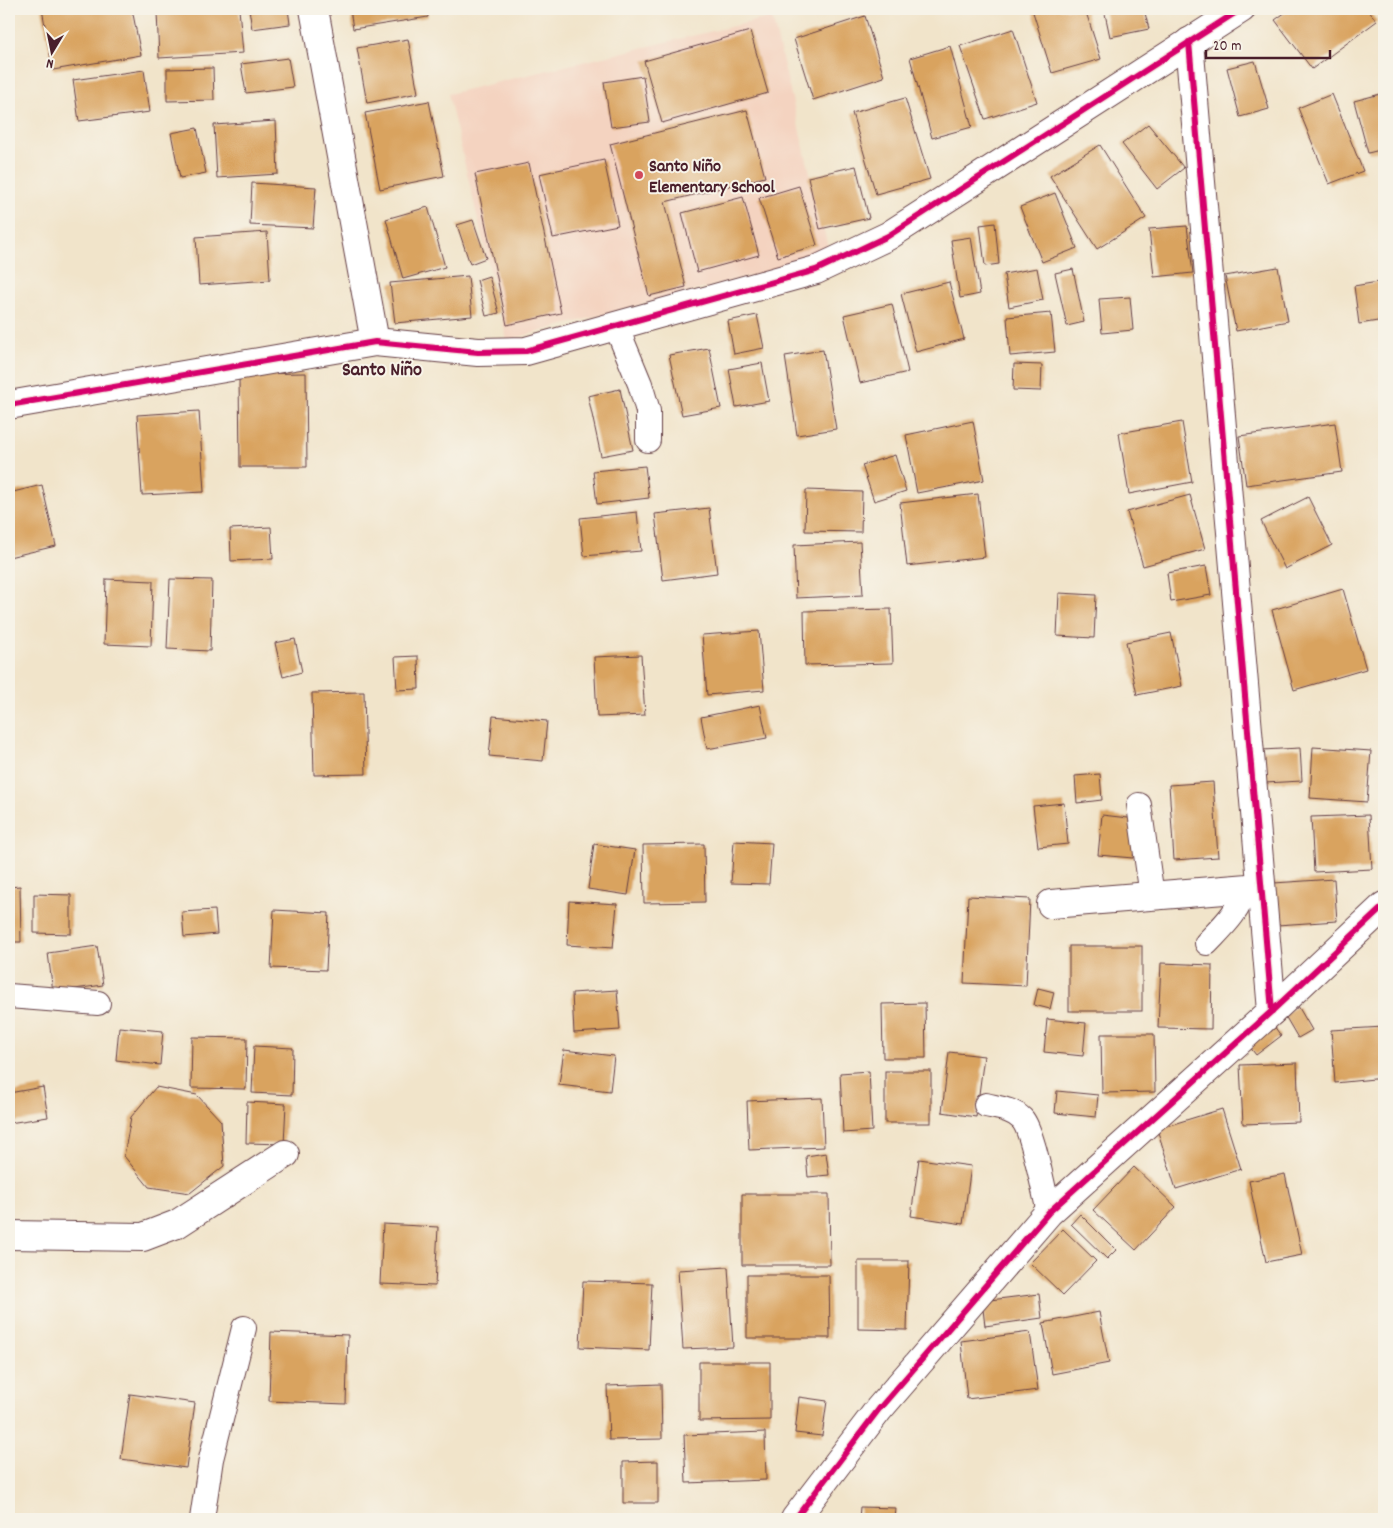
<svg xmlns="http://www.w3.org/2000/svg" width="1393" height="1528" font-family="Dekko,sans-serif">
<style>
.built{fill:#f4d3c0}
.building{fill:#d9a35e}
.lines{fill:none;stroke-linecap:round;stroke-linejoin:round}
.service-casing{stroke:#633d43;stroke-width:26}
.minor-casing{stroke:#633d43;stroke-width:30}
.service{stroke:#fff;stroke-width:24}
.minor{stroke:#fff;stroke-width:28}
.cycleway-casing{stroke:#f7f3e8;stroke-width:9}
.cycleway{stroke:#d6006c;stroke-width:6}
.poi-dot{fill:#d1495b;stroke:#f7f3e8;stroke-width:2}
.labels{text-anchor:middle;stroke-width:4;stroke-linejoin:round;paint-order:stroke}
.poi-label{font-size:18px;font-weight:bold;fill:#4a1f2b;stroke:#f7f3e8;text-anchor:start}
.quarter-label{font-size:20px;font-weight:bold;fill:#4a1f2b;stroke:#f7f3e8}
</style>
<rect width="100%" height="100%" fill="#f7f3e8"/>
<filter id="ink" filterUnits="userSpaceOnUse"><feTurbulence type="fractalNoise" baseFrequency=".02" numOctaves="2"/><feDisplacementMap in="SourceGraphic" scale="10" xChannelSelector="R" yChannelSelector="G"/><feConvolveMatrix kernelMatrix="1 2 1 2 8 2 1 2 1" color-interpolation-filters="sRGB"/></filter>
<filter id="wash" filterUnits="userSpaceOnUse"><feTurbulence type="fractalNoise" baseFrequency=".0096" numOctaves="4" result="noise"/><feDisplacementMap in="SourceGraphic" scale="20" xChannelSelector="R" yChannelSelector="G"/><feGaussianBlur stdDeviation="1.12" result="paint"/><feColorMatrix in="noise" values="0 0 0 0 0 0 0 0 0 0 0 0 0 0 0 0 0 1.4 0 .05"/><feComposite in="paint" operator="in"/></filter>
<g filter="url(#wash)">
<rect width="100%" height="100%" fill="#f1e4ca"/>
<path class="built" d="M 772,17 L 830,255 L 507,340 L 448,94 Z"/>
<g id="blocks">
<g class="building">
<path d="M 42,9 L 132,9 L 141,55 L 53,70 Z"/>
<path d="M 199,9 L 239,9 L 243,53 L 159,58 L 157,12 Z"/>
<path d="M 249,9 L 288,9 L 290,24 L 252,29 Z"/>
<path d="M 350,9 L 427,9 L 428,17 L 353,29 Z"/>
<path d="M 1032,9 L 1085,9 L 1101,59 L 1052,73 Z"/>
<path d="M 1104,9 L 1144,9 L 1149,29 L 1110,37 Z"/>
<path d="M 1290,9 L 1367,9 L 1377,21 L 1312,69 L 1275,20 Z"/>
<path d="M 865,16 L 884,77 L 813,100 L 794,39 Z"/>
<path d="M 1013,29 L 1037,102 L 985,119 L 960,46 Z"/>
<path d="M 750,31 L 768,93 L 662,123 L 644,61 Z"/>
<path d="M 408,39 L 418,93 L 367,103 L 357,48 Z"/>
<path d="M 950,46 L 972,127 L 932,138 L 910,58 Z"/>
<path d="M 288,58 L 293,87 L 246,93 L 241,64 Z"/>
<path d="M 1255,61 L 1269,109 L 1240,117 L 1227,68 Z"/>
<path d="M 213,68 L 214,100 L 167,101 L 167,69 Z"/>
<path d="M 144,70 L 150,112 L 79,121 L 73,80 Z"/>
<path d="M 643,76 L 650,122 L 611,127 L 604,82 Z"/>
<path d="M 1384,93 L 1384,149 L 1368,153 L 1354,101 Z"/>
<path d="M 1332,94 L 1363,171 L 1329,184 L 1298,108 Z"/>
<path d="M 905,98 L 930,179 L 876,194 L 852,113 Z"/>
<path d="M 429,101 L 444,176 L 380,189 L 365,113 Z"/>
<path d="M 747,110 L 765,177 L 665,202 L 686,287 L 649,296 L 610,144 Z"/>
<path d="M 276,121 L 278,174 L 217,178 L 214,125 Z"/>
<path d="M 1148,124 L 1184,168 L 1157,189 L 1122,144 Z"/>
<path d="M 197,128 L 206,173 L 180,178 L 171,133 Z"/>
<path d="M 1100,145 L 1146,218 L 1097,249 L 1050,176 Z"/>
<path d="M 604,160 L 618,225 L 553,238 L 539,174 Z"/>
<path d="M 529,163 L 561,313 L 507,325 L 475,174 Z"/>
<path d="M 856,166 L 869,218 L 820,229 L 808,177 Z"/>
<path d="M 252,183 L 316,187 L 313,228 L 250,225 Z"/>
<path d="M 799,186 L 817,245 L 778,257 L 759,198 Z"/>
<path d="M 1055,193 L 1077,248 L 1042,262 L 1020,207 Z"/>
<path d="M 743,197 L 759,255 L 697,272 L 682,213 Z"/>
<path d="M 428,207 L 445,267 L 403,279 L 386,219 Z"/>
<path d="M 473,220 L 486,258 L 470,264 L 457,225 Z"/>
<path d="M 995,223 L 999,264 L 985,266 L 980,225 Z"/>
<path d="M 1187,226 L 1193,273 L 1154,277 L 1149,229 Z"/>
<path d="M 267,232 L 270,280 L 199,285 L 196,237 Z"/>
<path d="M 971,237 L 980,294 L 960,298 L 951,240 Z"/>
<path d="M 1278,267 L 1288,321 L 1236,331 L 1225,276 Z"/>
<path d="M 1037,268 L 1043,300 L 1009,307 L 1004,274 Z"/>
<path d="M 1073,269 L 1084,322 L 1067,326 L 1055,273 Z"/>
<path d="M 468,276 L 472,316 L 395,323 L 390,283 Z"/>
<path d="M 489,276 L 499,313 L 486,316 L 477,280 Z"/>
<path d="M 1384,281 L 1384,320 L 1359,324 L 1354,286 Z"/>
<path d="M 949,282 L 964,339 L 916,352 L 901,294 Z"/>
<path d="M 1130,297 L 1133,330 L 1102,333 L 1099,299 Z"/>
<path d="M 892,304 L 908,372 L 860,383 L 844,315 Z"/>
<path d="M 1051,313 L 1055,352 L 1010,356 L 1007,317 Z"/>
<path d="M 757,315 L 764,348 L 734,354 L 728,321 Z"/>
<path d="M 709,348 L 721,408 L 682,415 L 669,355 Z"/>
<path d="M 823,350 L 836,429 L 797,435 L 785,356 Z"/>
<path d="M 762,363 L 769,401 L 736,407 L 729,369 Z"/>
<path d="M 1014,364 L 1042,365 L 1041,391 L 1013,390 Z"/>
<path d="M 306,373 L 307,467 L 240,467 L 239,374 Z"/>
<path d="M 620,389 L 633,450 L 601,456 L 588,396 Z"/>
<path d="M 199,411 L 204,492 L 142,495 L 137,415 Z"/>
<path d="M 973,421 L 984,480 L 917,493 L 906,435 Z"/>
<path d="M 1182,422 L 1192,482 L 1129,494 L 1119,433 Z"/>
<path d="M 1335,423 L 1342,472 L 1246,485 L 1239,436 Z"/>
<path d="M 895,455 L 906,491 L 874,501 L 862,465 Z"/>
<path d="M 645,466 L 649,498 L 597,504 L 593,471 Z"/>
<path d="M 42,485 L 56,546 L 9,557 L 9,493 Z"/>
<path d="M 806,490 L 862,492 L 861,532 L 805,531 Z"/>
<path d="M 978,494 L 985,557 L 907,566 L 900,503 Z"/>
<path d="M 1190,495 L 1205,549 L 1143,566 L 1127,512 Z"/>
<path d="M 1308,497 L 1332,545 L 1285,569 L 1261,521 Z"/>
<path d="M 709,508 L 717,573 L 663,580 L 655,514 Z"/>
<path d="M 637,512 L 641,551 L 584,556 L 580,518 Z"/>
<path d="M 271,527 L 273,559 L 231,561 L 230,529 Z"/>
<path d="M 860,542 L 863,595 L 796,598 L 794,545 Z"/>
<path d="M 1206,566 L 1211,595 L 1171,602 L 1167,573 Z"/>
<path d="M 106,579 L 153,581 L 151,646 L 104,644 Z"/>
<path d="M 170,579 L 212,580 L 210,651 L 167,649 Z"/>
<path d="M 1343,589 L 1366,669 L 1294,690 L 1272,610 Z"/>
<path d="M 1059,593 L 1096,595 L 1094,638 L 1057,636 Z"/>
<path d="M 891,609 L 893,663 L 805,665 L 804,611 Z"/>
<path d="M 759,631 L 764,690 L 707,695 L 702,635 Z"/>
<path d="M 1171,633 L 1182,686 L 1137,695 L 1126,642 Z"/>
<path d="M 295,639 L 302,672 L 283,677 L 275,643 Z"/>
<path d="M 641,655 L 645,715 L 597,717 L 594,657 Z"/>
<path d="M 418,656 L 419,689 L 397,690 L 395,657 Z"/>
<path d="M 364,692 L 366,774 L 314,775 L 312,693 Z"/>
<path d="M 760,705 L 767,738 L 707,749 L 701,717 Z"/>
<path d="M 493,716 L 547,721 L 543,761 L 489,756 Z"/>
<path d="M 1313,747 L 1371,751 L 1367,802 L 1310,798 Z"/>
<path d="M 1300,748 L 1302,781 L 1265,783 L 1262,750 Z"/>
<path d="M 1100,774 L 1102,800 L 1077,803 L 1075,776 Z"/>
<path d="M 1213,782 L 1218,857 L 1174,860 L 1169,785 Z"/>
<path d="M 1064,803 L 1068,844 L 1038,847 L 1033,806 Z"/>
<path d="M 1102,815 L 1137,819 L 1133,858 L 1098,855 Z"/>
<path d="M 1369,815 L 1372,869 L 1314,872 L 1311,817 Z"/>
<path d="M 734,841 L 772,843 L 769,884 L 731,883 Z"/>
<path d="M 594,844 L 635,850 L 628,895 L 588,889 Z"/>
<path d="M 704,844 L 705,902 L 644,903 L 643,845 Z"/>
<path d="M 1334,879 L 1337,921 L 1277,925 L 1274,883 Z"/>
<path d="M 20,886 L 21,942 L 9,942 L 9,887 Z"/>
<path d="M 34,894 L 71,895 L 71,934 L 34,933 Z"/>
<path d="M 968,896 L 1030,899 L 1026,986 L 964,983 Z"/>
<path d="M 569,901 L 617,904 L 613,948 L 567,945 Z"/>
<path d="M 215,910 L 217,934 L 184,937 L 182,912 Z"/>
<path d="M 274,910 L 329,913 L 326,970 L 271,968 Z"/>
<path d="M 97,946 L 103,985 L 53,992 L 48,953 Z"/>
<rect x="1069" y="946" width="73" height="65"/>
<path d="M 1161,963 L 1212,965 L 1211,1029 L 1158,1028 Z"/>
<path d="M 1038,988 L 1054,992 L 1050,1009 L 1034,1005 Z"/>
<path d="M 617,990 L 620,1030 L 574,1033 L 572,993 Z"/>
<path d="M 925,1003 L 926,1058 L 883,1058 L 882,1004 Z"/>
<path d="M 1298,1006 L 1312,1030 L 1298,1038 L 1284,1014 Z"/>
<path d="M 1047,1019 L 1086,1023 L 1083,1056 L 1044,1052 Z"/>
<path d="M 1272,1023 L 1281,1036 L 1256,1055 L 1246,1042 Z"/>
<path d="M 119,1027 L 163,1031 L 160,1065 L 116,1060 Z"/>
<path d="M 1384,1027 L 1384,1078 L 1335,1083 L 1331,1030 Z"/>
<path d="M 1101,1034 L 1154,1034 L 1155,1092 L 1102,1093 Z"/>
<path d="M 192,1037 L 247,1038 L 246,1089 L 191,1088 Z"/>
<path d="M 254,1046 L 293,1048 L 292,1095 L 252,1093 Z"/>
<path d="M 564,1050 L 614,1056 L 610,1091 L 559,1085 Z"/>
<path d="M 949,1052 L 984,1056 L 976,1117 L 942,1112 Z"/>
<path d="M 1297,1063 L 1299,1122 L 1243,1124 L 1240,1065 Z"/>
<path d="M 869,1071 L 872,1131 L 843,1133 L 840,1073 Z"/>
<rect x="885" y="1071" width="46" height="52"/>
<path d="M 43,1087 L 48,1117 L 9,1123 L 9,1093 Z"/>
<path d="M 156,1087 L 197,1095 L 221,1121 L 224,1166 L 190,1193 L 149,1187 L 124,1156 L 131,1117 Z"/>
<path d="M 1057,1091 L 1098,1095 L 1096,1117 L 1055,1113 Z"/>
<path d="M 822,1098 L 824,1147 L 749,1150 L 747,1101 Z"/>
<path d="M 247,1102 L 286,1104 L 284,1144 L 246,1143 Z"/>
<path d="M 1222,1109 L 1241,1169 L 1176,1189 L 1157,1129 Z"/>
<path d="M 826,1153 L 829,1175 L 808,1177 L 806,1156 Z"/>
<path d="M 919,1159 L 971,1166 L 963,1224 L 911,1216 Z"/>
<path d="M 1134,1167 L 1176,1207 L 1136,1250 L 1093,1210 Z"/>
<path d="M 1285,1174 L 1302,1255 L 1266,1262 L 1249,1181 Z"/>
<path d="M 742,1194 L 829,1194 L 830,1265 L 742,1265 Z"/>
<path d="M 1080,1214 L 1116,1250 L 1107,1259 L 1071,1224 Z"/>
<path d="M 383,1224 L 438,1227 L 435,1286 L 380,1284 Z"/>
<path d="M 1063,1229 L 1096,1261 L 1063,1295 L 1030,1263 Z"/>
<path d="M 858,1261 L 909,1261 L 907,1330 L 858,1329 Z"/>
<path d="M 728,1267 L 733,1347 L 683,1349 L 678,1270 Z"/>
<path d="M 747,1275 L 829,1275 L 830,1338 L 747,1338 Z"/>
<path d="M 583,1281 L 652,1283 L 649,1350 L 580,1347 Z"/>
<path d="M 1039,1294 L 1042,1318 L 985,1326 L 982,1301 Z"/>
<path d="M 1099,1312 L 1109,1363 L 1052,1374 L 1043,1323 Z"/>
<path d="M 271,1332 L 348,1335 L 346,1404 L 269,1401 Z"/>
<path d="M 1030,1332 L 1038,1390 L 967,1399 L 961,1341 Z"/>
<path d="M 699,1362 L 770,1362 L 770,1420 L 699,1421 Z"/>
<path d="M 661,1384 L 662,1439 L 609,1440 L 607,1386 Z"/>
<path d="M 130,1394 L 195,1403 L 186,1468 L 121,1459 Z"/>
<path d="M 799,1397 L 827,1401 L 822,1436 L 795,1433 Z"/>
<path d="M 765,1432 L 766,1480 L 686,1483 L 684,1435 Z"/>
<path d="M 658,1461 L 658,1503 L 623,1503 L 623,1462 Z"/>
<path d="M 860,1507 L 896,1508 L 895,1519 L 859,1519 Z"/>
</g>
</g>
</g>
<g filter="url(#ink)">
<use href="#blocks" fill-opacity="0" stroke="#633d43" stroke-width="1"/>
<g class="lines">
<defs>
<g id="service">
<path d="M 616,326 L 640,384 L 648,411 L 648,440"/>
<path d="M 1139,805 L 1152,896"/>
<path d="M 1207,943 C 1225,924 1237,914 1246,888"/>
<path d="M 9,996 L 98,1003"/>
<path d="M 986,1105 C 998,1108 1012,1109 1022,1119 C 1033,1131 1044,1193 1049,1212"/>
<path d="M 202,1519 L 211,1459 L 244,1328"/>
</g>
<g id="minor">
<path d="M 314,9 L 375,342"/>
<path d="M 1189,42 L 1272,1011"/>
<path d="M 9,405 L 375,342 L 478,352 L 526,351 L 816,270 L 888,236 L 1241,9"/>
<path d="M 1051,904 L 1261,887"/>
<path d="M 9,1235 L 143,1237 L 177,1224 L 285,1154"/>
<path d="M 795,1519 L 879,1409 L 1049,1212 L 1272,1011 L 1384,906"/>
</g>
</defs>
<use href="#service" class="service-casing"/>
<use href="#minor" class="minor-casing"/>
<use href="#service" class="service"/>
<use href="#minor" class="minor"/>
<defs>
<g id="cycleway">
<path d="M 1189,42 L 1272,1011"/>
<path d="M 9,405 L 375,342 L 478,352 L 526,351 L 816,270 L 888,236 L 1241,9"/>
<path d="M 795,1519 L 879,1409 L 1049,1212 L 1272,1011 L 1384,906"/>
</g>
</defs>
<use href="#cycleway" class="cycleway-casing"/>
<use href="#cycleway" class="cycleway"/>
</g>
</g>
<circle class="poi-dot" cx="639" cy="175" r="5"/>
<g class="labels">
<g class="poi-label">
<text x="649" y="171">Santo Niño<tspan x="649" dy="21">Elementary School</tspan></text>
</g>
<g class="quarter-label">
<text x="382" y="375">Santo Niño</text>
</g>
</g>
<rect width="1393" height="1528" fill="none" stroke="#f7f3e8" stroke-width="30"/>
<g transform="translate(52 52) rotate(190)" stroke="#f7f3e8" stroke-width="4" paint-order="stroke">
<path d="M0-4L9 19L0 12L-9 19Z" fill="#4a1f2b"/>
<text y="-8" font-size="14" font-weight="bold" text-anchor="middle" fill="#4a1f2b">N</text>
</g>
<path d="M1206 50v8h124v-8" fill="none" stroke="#4a1f2b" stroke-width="2.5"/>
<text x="1213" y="50" font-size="15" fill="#4a1f2b" stroke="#f7f3e8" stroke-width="4" paint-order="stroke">20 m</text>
</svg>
